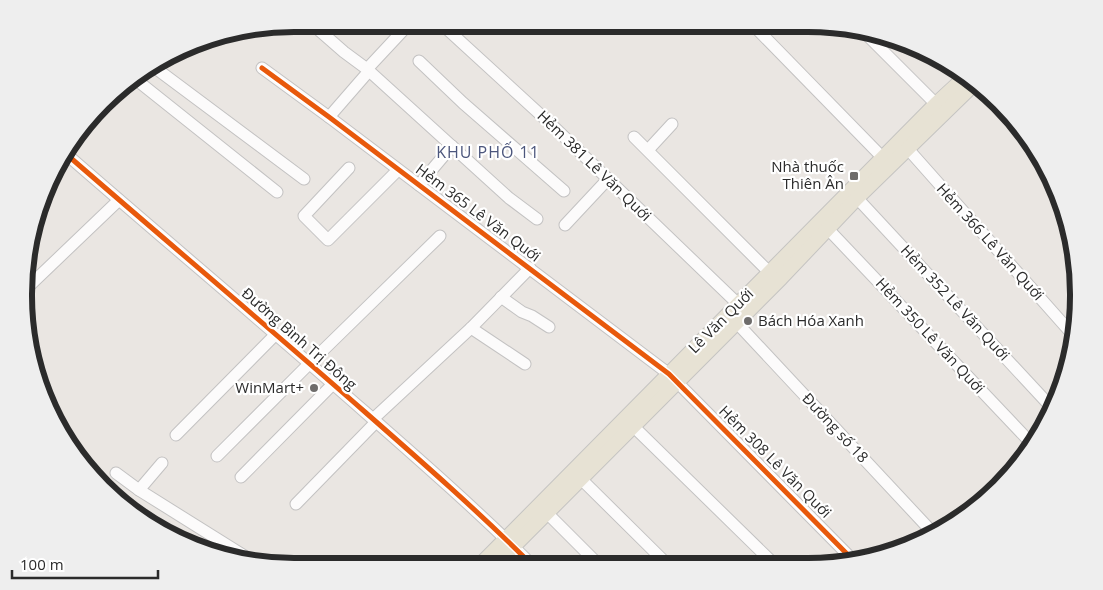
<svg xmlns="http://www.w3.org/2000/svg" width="1103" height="590" font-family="'Open Sans',sans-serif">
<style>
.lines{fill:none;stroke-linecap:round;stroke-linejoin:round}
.minor-casing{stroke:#c3c2c2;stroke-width:13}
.major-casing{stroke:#c5c4c2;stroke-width:16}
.minor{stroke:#fcfbfb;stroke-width:11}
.major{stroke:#e7e2d4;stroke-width:14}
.cycleway-casing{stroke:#fff;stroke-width:8}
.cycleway{stroke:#e8590c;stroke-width:5}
.poi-dot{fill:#6e6c6b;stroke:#fff;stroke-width:2}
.labels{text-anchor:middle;stroke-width:4.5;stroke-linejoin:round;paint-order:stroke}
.street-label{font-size:15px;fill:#2b2b2b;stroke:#fff}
.poi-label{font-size:15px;fill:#2b2b2b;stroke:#fff;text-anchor:end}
.neighbourhood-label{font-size:16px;letter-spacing:1px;fill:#4c567c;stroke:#fff}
.rim{fill:none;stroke:#2b2b2b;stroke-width:6}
</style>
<rect width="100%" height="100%" fill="#eae6e2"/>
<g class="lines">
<defs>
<g id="minor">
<path d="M 312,24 L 344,52 L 367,69 L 509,198 L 537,219"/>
<path d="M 752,24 L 883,158"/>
<path d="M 448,30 L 555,128 L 738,304"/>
<path d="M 868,36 L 936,104"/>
<path d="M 419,61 L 463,103 L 564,191"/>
<path d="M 154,67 L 304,179"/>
<path d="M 262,68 L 329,117 L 669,374 L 854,561"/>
<path d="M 367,69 L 409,24"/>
<path d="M 134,78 L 277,192"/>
<path d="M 329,117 L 369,71"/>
<path d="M 634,137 L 769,272"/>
<path d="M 908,149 L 1073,335"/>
<path d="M 648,150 L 672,124"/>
<path d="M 65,153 C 165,240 266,325 365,412 C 422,462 479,512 532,565"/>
<path d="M 349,168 L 304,216 L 328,240 L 398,170"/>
<path d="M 419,185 L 452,146"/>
<path d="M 857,198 L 1053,409"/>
<path d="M 565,225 L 608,179"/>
<path d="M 828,229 L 1032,444"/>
<path d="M 27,288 L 119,200"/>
<path d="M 501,297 L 522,312 L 532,316 L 549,327"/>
<path d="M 736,322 L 934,534"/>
<path d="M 471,328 L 525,364"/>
<path d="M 373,419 L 471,328 L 530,268"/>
<path d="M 633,426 L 774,564"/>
<path d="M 176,435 L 276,334"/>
<path d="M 217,456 L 310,363 L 440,236"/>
<path d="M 116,473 L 139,490 L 246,557"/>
<path d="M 576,474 L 667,564"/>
<path d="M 241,477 L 333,384"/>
<path d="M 139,490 L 162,463"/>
<path d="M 296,504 L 376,422"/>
<path d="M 547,513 L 599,565"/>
</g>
<g id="major">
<path d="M 480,565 L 936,104 L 963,79"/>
<path d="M 495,565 L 781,278 L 857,198 L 972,86"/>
</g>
</defs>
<use href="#minor" class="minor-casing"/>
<use href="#major" class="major-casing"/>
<use href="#minor" class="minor"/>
<use href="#major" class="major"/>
<defs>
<g id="cycleway">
<path d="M 262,68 L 329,117 L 669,374 L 854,561"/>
<path d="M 65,153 C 165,240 266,325 365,412 C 422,462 479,512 532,565"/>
</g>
</defs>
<use href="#cycleway" class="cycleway-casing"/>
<use href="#cycleway" class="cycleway"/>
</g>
<g class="poi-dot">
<rect x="849" y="171" width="10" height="10" rx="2.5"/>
<circle cx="748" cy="321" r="5"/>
<circle cx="314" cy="388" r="5"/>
</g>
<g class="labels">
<g class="street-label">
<text transform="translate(594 166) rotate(44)" y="5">Hẻm 381 Lê Văn Quới</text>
<text transform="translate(478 213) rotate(37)" y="5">Hẻm 365 Lê Văn Quới</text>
<text transform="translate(990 242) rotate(48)" y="5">Hẻm 366 Lê Văn Quới</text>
<text transform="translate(955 303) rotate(47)" y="5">Hẻm 352 Lê Văn Quới</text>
<text transform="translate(721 321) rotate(-45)" y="5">Lê Văn Quới</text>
<text transform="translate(930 336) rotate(47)" y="5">Hẻm 350 Lê Văn Quới</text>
<text transform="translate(299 339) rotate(41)" y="5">Đường Bình Trị Đông</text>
<text transform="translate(835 428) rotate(47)" y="5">Đường số 18</text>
<text transform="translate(775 462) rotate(45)" y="5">Hẻm 308 Lê Văn Quới</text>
</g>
<g class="poi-label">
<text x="844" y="172">Nhà thuốc<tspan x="844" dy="17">Thiên Ân</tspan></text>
<text x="758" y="326" text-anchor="start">Bách Hóa Xanh</text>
<text x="304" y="393">WinMart+</text>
</g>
<g class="neighbourhood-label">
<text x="488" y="158">KHU PHỐ 11</text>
</g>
</g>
<path d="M0 0H1103V590H0ZM294 32H808A262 262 0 0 1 1070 294V296A262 262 0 0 1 808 558H294A262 262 0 0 1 32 296V294A262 262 0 0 1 294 32Z" fill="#eee" fill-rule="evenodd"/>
<path class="rim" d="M294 32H808A262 262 0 0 1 1070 294V296A262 262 0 0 1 808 558H294A262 262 0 0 1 32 296V294A262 262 0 0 1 294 32Z"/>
<path d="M12 570v8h146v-8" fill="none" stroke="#2b2b2b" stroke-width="2.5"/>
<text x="20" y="570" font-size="15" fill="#2b2b2b" stroke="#ffffff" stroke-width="4" paint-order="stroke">100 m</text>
</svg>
